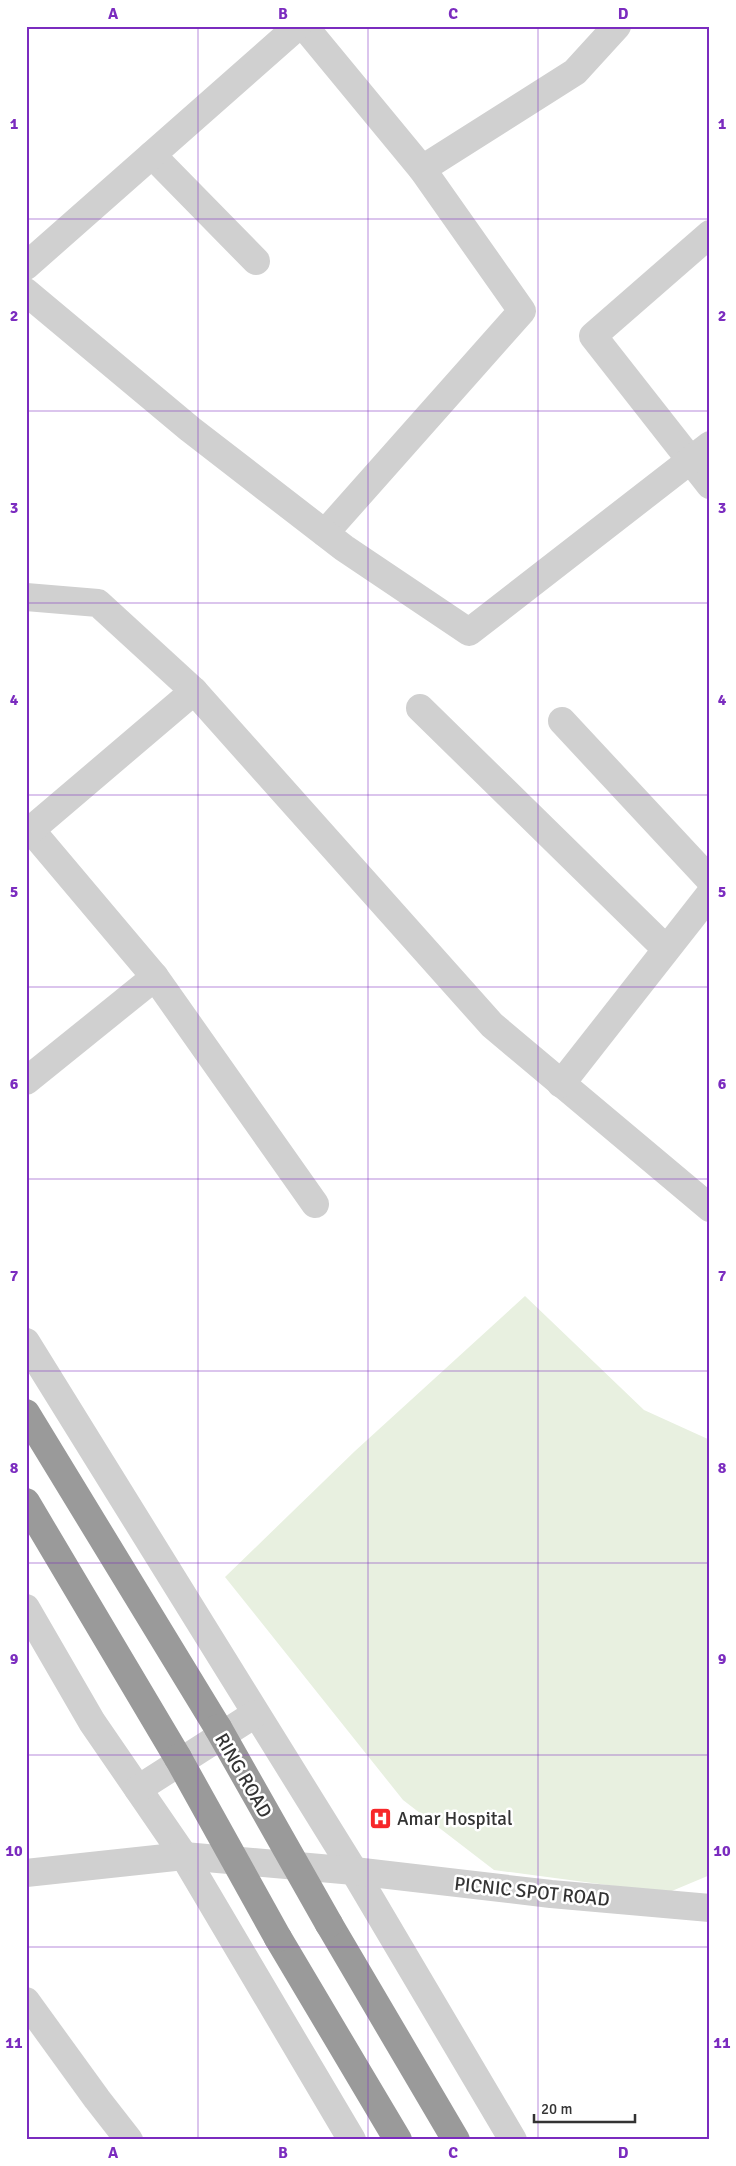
<svg xmlns="http://www.w3.org/2000/svg" width="736" height="2166" font-family="Signika,sans-serif">
<style>
.green{fill:#e8f0e0}
.lines{fill:none;stroke-linecap:round;stroke-linejoin:round}
.minor{stroke:#d0d0d0;stroke-width:28}
.highway{stroke:#9a9a9a;stroke-width:28}
.highway-bridge{stroke:#9a9a9a;stroke-width:28}
.grid{fill:none;stroke:#7b2cbf;stroke-width:1;stroke-opacity:0.55}
.labels{text-anchor:middle;stroke-width:5;stroke-linejoin:round;paint-order:stroke}
.street-label{font-size:19px;fill:#333;stroke:#fff}
.poi-label{font-size:19px;fill:#333;stroke:#fff;text-anchor:start}
.neatline{fill:none;stroke:#7b2cbf;stroke-width:2}
.grid-label{font-size:16px;text-anchor:middle;font-weight:bold;fill:#7b2cbf}
</style>
<rect width="100%" height="100%" fill="#fff"/>
<path class="green" d="M 525,1296 L 644,1410 L 710,1440 L 710,1875 L 667,1893 L 494,1870 L 403,1800 L 225,1577 L 355,1451 Z"/>
<g class="lines">
<g class="minor">
<path d="M 304,26 L 422,169 L 522,311 L 325,533"/>
<path d="M 152,155 L 256,261"/>
<path d="M 422,169 L 575,72 L 617,26"/>
<path d="M 710,234 L 593,336 L 710,485"/>
<path d="M 26,266 L 298,26"/>
<path d="M 26,292 L 190,429 L 344,548 L 469,632 L 710,445"/>
<path d="M 26,597 L 98,603 L 194,691"/>
<path d="M 420,708 L 666,949"/>
<path d="M 562,721 L 710,880"/>
<path d="M 31,830 L 155,977 L 315,1204"/>
<path d="M 26,834 L 194,691 L 492,1025 L 710,1208"/>
<path d="M 26,1081 L 155,977"/>
<path d="M 561,1084 L 710,894"/>
<path d="M 26,1342 L 354,1871 L 513,2140"/>
<path d="M 26,1608 L 92,1722 L 184,1856 L 352,2140"/>
<path d="M 138,1789 L 255,1714"/>
<path d="M 26,1873 L 184,1856 L 354,1871 L 551,1894 L 710,1908"/>
<path d="M 26,2001 L 97,2099 L 129,2140"/>
</g>
<g class="highway">
<path d="M 26,1413 L 218,1728"/>
<path d="M 26,1502 L 178,1758"/>
<path d="M 329,1924 L 456,2140"/>
<path d="M 278,1938 L 398,2140"/>
</g>
<g class="highway-bridge">
<path d="M 218,1728 L 329,1924"/>
<path d="M 178,1758 L 278,1938"/>
</g>
</g>
<path class="grid" d="M 198,26 L 198,2140M 368,26 L 368,2140M 538,26 L 538,2140M 26,219 L 710,219M 26,411 L 710,411M 26,603 L 710,603M 26,795 L 710,795M 26,987 L 710,987M 26,1179 L 710,1179M 26,1371 L 710,1371M 26,1563 L 710,1563M 26,1755 L 710,1755M 26,1947 L 710,1947"/>
<defs>
<symbol id="hospital-square" viewBox="-11 -11 22 22"><rect x="-9" y="-9" width="18" height="18" rx="4" fill="#f7272a" stroke="#fff"/><path d="M-5-5h3v3.5h4V-5h3V5h-3V1.5h-4V5h-3Z" fill="#fff"/></symbol>
</defs>
<g fill-rule="evenodd">
<use href="#hospital-square" x="368" y="1806" width="25" height="25"/>
</g>
<g class="labels">
<g class="street-label">
<text transform="translate(244 1775) rotate(60)" y="7">RING ROAD</text>
<text transform="translate(532 1891) rotate(6)" y="7">PICNIC SPOT ROAD</text>
</g>
<g class="poi-label">
<text x="397" y="1825">Amar Hospital</text>
</g>
</g>
<rect width="736" height="2166" fill="none" stroke="#ffffff" stroke-width="55"/>
<path d="M534 2114v8h101v-8" fill="none" stroke="#333333" stroke-width="2.5"/>
<text x="541" y="2114" font-size="15" fill="#333333" stroke="#ffffff" stroke-width="4" paint-order="stroke">20 m</text>
<rect x="28" y="28" width="680" height="2110" class="neatline"/>
<g class="grid-label">
<text x="113" y="19">A</text>
<text x="283" y="19">B</text>
<text x="453" y="19">C</text>
<text x="623" y="19">D</text>
<text x="14" y="129">1</text>
<text x="722" y="129">1</text>
<text x="14" y="321">2</text>
<text x="722" y="321">2</text>
<text x="14" y="513">3</text>
<text x="722" y="513">3</text>
<text x="14" y="705">4</text>
<text x="722" y="705">4</text>
<text x="14" y="897">5</text>
<text x="722" y="897">5</text>
<text x="14" y="1089">6</text>
<text x="722" y="1089">6</text>
<text x="14" y="1281">7</text>
<text x="722" y="1281">7</text>
<text x="14" y="1473">8</text>
<text x="722" y="1473">8</text>
<text x="14" y="1664">9</text>
<text x="722" y="1664">9</text>
<text x="14" y="1856">10</text>
<text x="722" y="1856">10</text>
<text x="14" y="2048">11</text>
<text x="722" y="2048">11</text>
<text x="113" y="2158">A</text>
<text x="283" y="2158">B</text>
<text x="453" y="2158">C</text>
<text x="623" y="2158">D</text>
</g>
</svg>
